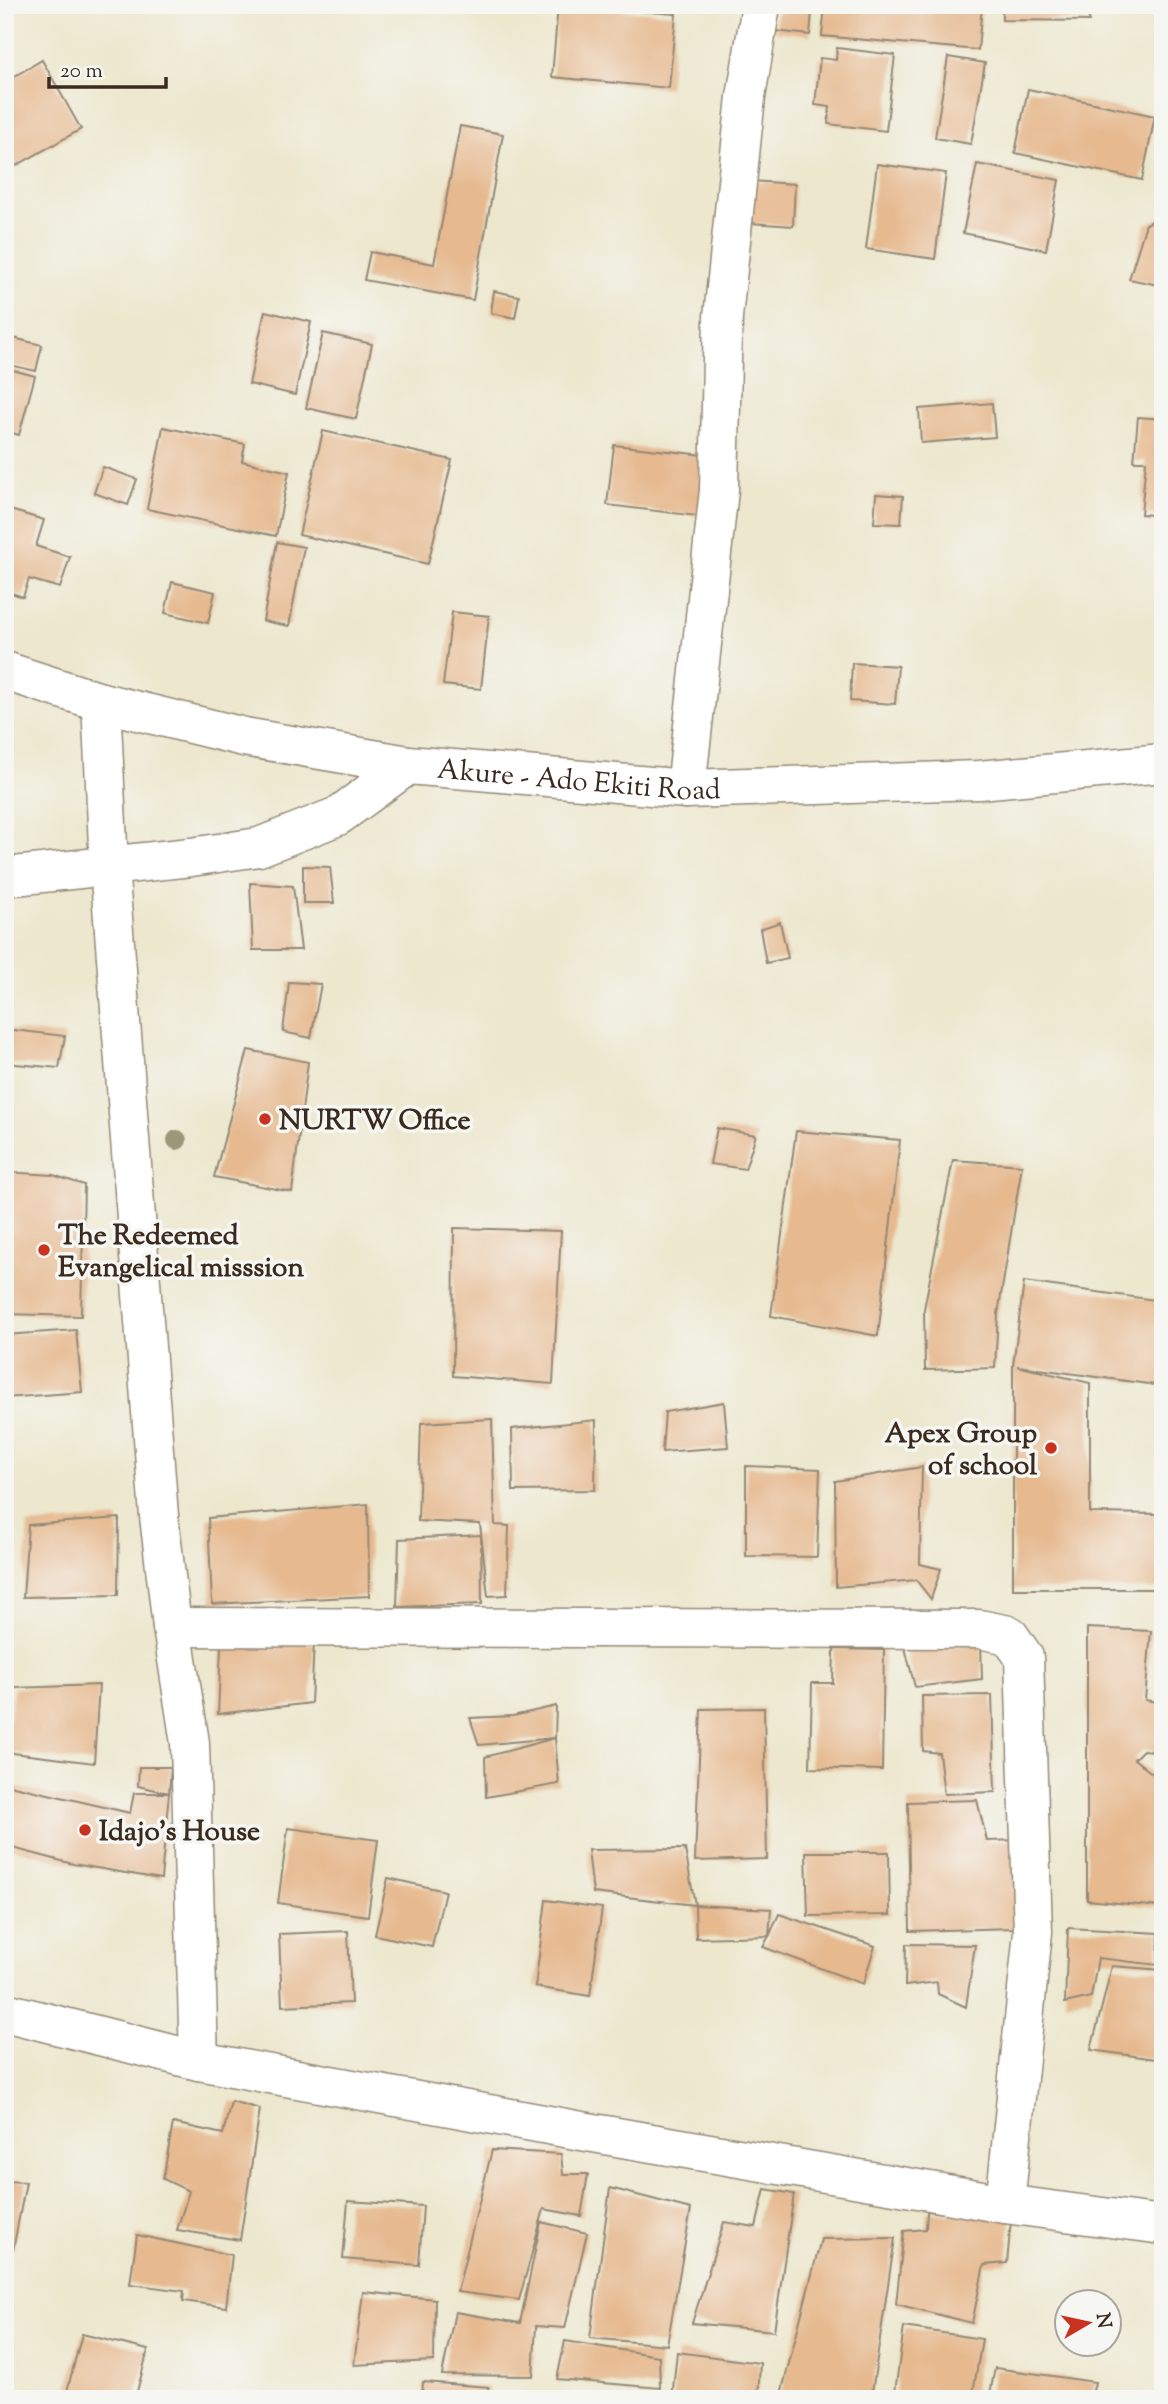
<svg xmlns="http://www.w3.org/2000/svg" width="1168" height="2404" font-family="'Sorts Mill Goudy',serif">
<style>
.building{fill:#e6b98f}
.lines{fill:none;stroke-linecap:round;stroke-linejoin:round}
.minor-casing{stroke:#948876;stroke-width:41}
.major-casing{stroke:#948876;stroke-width:41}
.minor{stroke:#fff;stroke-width:38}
.major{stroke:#fff;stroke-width:38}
.tree{fill:#9b987a}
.poi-dot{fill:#c8321e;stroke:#f6f6f2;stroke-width:2.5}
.labels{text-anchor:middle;stroke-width:7;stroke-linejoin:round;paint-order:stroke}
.street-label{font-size:28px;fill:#3b2a1e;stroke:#f6f6f2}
.poi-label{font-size:28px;font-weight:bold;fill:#3b2a1e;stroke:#f6f6f2;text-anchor:start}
</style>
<rect width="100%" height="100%" fill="#f6f6f2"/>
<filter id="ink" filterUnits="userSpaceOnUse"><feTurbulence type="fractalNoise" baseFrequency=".0143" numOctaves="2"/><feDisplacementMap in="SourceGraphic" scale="14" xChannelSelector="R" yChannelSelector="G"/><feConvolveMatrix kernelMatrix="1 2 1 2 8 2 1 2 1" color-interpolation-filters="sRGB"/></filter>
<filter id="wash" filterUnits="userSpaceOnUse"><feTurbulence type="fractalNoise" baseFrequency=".00686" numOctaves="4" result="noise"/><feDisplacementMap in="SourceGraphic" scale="28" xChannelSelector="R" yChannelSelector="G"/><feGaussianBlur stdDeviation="1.57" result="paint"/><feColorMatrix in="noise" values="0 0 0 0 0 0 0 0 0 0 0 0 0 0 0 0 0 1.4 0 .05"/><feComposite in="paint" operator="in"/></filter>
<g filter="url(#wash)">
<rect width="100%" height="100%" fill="#ece7cd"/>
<g id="blocks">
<g class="building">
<path d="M 558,5 L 676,14 L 669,88 L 552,77 Z"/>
<path d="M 825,5 L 982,5 L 978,50 L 822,36 Z"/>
<path d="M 1002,5 L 1090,5 L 1089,21 L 1002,20 Z"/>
<path d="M 778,7 L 812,11 L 810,35 L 775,31 Z"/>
<path d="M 837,48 L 895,55 L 886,131 L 828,124 L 830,107 L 815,105 L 820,58 L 836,60 Z"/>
<path d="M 948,57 L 985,63 L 971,144 L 935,138 Z"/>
<path d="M 42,60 L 81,129 L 5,172 L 5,82 Z"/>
<path d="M 1028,89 L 1155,116 L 1142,180 L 1015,153 Z"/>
<path d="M 460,126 L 503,134 L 473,300 L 364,280 L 370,252 L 434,264 Z"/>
<path d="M 877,164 L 946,173 L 935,259 L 866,249 Z"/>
<path d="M 977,164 L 1059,180 L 1046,250 L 963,233 Z"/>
<path d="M 752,181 L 795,184 L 793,226 L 750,223 Z"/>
<path d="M 1163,216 L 1163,286 L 1129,279 L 1146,224 Z"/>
<path d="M 494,291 L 519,296 L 515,318 L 491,313 Z"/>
<path d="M 265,311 L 311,322 L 295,395 L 249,384 Z"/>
<path d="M 323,333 L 372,344 L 356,419 L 306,408 Z"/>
<path d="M 5,336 L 42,345 L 36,371 L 5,364 Z"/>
<path d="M 5,368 L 35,376 L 19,435 L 5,431 Z"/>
<path d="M 992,403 L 995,437 L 921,443 L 919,409 Z"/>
<path d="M 1138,417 L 1163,419 L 1163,516 L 1141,514 L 1146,461 L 1134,461 Z"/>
<path d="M 163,427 L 245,444 L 242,461 L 289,472 L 276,536 L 147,509 Z"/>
<path d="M 323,431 L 452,460 L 428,564 L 299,535 Z"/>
<path d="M 614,445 L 712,456 L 705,517 L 607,505 Z"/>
<path d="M 103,467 L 137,479 L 128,505 L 94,493 Z"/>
<path d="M 876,494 L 903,496 L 901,524 L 874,523 Z"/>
<path d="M 10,510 L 44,520 L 36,546 L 70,557 L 60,588 L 29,579 L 23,597 L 5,591 L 5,526 Z"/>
<path d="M 277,542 L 304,547 L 289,626 L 263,621 Z"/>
<path d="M 172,582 L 215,592 L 208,623 L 165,613 Z"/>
<path d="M 452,612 L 489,616 L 481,689 L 443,685 Z"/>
<path d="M 852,663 L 898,666 L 895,704 L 850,701 Z"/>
<path d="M 303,866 L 330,867 L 334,903 L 303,903 Z"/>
<path d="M 250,883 L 293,886 L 301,950 L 253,950 Z"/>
<path d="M 780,922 L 788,958 L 766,963 L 760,929 Z"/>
<path d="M 289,982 L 321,984 L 311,1038 L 283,1032 Z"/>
<path d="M 5,1029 L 65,1036 L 59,1068 L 5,1063 Z"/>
<path d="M 248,1050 L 308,1062 L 292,1192 L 214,1177 Z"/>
<path d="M 717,1128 L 756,1135 L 745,1169 L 710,1164 Z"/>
<path d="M 796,1131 L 900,1140 L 878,1336 L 771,1316 Z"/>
<path d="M 953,1160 L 1022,1165 L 998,1314 L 995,1368 L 925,1370 L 924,1309 Z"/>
<path d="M 5,1172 L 53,1175 L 84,1185 L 81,1316 L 5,1314 Z"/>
<path d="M 454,1228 L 561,1231 L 553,1384 L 453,1376 Z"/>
<path d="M 1024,1282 L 1163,1301 L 1163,1386 L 1017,1366 L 1090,1383 L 1090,1513 L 1163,1514 L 1163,1589 L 1013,1589 L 1013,1365 Z"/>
<path d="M 76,1330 L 82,1392 L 5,1398 L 5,1335 Z"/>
<path d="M 724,1402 L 728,1447 L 662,1452 L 665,1412 Z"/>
<path d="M 492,1419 L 495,1525 L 509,1526 L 507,1595 L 488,1596 L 480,1524 L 418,1521 L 421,1423 Z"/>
<path d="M 596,1420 L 595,1490 L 513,1491 L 512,1429 Z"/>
<path d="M 746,1466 L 820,1469 L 817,1557 L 746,1556 Z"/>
<path d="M 922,1467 L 920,1564 L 941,1569 L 931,1599 L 916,1580 L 836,1587 L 835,1481 Z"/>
<path d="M 368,1504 L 369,1596 L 212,1604 L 208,1518 Z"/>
<path d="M 119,1518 L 118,1595 L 23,1597 L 28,1525 Z"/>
<path d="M 481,1535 L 482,1604 L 397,1607 L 399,1539 Z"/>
<path d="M 1087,1628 L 1151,1631 L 1145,1700 L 1163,1703 L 1163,1752 L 1143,1750 L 1134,1759 L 1163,1782 L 1163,1832 L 1158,1832 L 1160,1907 L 1087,1900 Z"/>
<path d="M 314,1643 L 311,1703 L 218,1714 L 221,1646 Z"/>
<path d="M 981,1644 L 982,1679 L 915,1687 L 905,1648 Z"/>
<path d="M 834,1649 L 884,1650 L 882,1770 L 810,1768 L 812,1683 L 833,1683 Z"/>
<path d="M 99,1685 L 94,1763 L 5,1752 L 5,1737 L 14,1688 Z"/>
<path d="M 992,1695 L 995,1792 L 944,1794 L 939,1753 L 923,1751 L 922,1696 Z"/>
<path d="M 556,1706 L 555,1738 L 479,1745 L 470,1718 L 513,1716 Z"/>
<path d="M 764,1708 L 767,1859 L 695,1861 L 701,1709 Z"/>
<path d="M 555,1738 L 559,1784 L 486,1797 L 485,1757 Z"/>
<path d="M 139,1767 L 171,1767 L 169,1793 L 138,1786 Z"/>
<path d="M 5,1784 L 130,1813 L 134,1793 L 169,1793 L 161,1879 L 73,1864 L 5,1846 Z"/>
<path d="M 977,1800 L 987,1841 L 1023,1840 L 1015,1928 L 910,1931 L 908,1802 Z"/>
<path d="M 288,1828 L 378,1840 L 368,1916 L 278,1903 Z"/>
<path d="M 685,1849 L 695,1905 L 593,1893 L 588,1850 Z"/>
<path d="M 806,1852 L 889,1852 L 890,1915 L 808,1916 Z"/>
<path d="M 388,1878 L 445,1891 L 432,1947 L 375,1935 Z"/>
<path d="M 546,1900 L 602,1908 L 590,1996 L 535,1987 Z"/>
<path d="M 695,1905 L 771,1909 L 769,1936 L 779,1914 L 875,1946 L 863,1984 L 763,1947 L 769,1936 L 696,1938 Z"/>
<path d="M 1068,1928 L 1159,1933 L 1158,1965 L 1098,1958 L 1091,1997 L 1065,2003 Z"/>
<path d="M 348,1931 L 351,2003 L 282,2006 L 279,1934 Z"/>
<path d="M 906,1944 L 975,1945 L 966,2007 L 938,1994 L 937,1982 L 905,1986 Z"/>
<path d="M 1112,1966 L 1163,1970 L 1163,2060 L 1091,2050 Z"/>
<path d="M 231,2101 L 260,2109 L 240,2240 L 177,2230 L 189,2191 L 163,2179 L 173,2123 L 223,2134 Z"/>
<path d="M 492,2150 L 561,2154 L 563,2174 L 588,2174 L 581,2216 L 544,2209 L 519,2300 L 457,2292 Z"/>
<path d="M 5,2181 L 26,2182 L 13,2250 L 5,2249 Z"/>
<path d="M 610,2188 L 691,2209 L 667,2345 L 590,2338 Z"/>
<path d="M 765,2189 L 794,2194 L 774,2331 L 692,2323 L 724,2222 L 756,2227 Z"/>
<path d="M 348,2201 L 423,2206 L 419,2265 L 343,2259 Z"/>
<path d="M 927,2211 L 1011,2220 L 1007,2263 L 984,2265 L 972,2323 L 896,2304 L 904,2231 L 926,2229 Z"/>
<path d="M 541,2222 L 587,2233 L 565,2328 L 536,2326 L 533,2376 L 442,2375 L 455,2312 L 520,2323 Z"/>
<path d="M 137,2235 L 232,2255 L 226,2307 L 183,2301 L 184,2291 L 130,2284 Z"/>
<path d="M 895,2238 L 871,2399 L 780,2398 L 821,2239 Z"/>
<path d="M 363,2292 L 435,2299 L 434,2361 L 354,2365 Z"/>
<path d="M 904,2327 L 982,2339 L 972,2399 L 895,2392 Z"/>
<path d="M 82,2334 L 148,2350 L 135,2399 L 65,2399 Z"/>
<path d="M 565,2341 L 659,2356 L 660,2388 L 557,2379 Z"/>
<path d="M 677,2352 L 760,2363 L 758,2399 L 672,2398 Z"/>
<path d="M 995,2368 L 1095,2382 L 1091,2399 L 989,2399 Z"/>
<path d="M 423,2382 L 489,2387 L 488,2399 L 422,2399 Z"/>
</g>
</g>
</g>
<g filter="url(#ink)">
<use href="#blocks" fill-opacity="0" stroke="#948876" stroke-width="2"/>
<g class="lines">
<defs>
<g id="minor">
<path d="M 101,702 L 109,866 L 159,1516 L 172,1627 L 190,1743 L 199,2061"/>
<path d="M 686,789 L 719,490 L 723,317 L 746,97 L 761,5"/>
<path d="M 5,877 L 191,857 L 259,847 L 338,816 L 408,765"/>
<path d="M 172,1627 L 979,1629 L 1009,1635 L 1024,1657 L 1033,1932 L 1005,2204"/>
<path d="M 5,2012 L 199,2061 L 576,2130 L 1005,2204 L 1163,2225"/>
</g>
<g id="major">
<path id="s1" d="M 5,671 L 101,702 L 244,737 L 408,765 L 686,789 L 979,780 L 1163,763"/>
</g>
</defs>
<use href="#minor" class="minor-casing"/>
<use href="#major" class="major-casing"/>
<use href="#minor" class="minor"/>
<use href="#major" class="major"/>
</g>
<circle class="tree" cx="177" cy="1140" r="10"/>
</g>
<g class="poi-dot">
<circle cx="265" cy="1119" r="7"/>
<circle cx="44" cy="1250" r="7"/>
<circle cx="1051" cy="1448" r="7"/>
<circle cx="85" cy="1830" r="7"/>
</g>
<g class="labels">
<g class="street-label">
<text dy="10" stroke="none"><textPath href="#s1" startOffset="586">Akure - Ado Ekiti Road</textPath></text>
</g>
<g class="poi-label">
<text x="279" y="1129">NURTW Office</text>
<text x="58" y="1244">The Redeemed<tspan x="58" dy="32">Evangelical misssion</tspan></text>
<text x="1037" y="1442" text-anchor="end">Apex Group<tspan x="1037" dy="32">of school</tspan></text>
<text x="99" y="1840">Idajo's House</text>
</g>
</g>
<rect width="1168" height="2404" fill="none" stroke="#f6f6f2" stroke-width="28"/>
<g transform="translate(1088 2323) rotate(81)"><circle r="33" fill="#f6f6f2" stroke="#aba49d" stroke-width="2"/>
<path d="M0-5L12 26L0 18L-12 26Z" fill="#c8321e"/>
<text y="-10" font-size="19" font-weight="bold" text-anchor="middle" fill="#3b2a1e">N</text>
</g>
<path d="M49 77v10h117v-10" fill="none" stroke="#3b2a1e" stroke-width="3.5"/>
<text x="60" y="77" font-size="21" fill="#3b2a1e" stroke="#f6f6f2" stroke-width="5" paint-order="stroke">20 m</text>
</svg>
